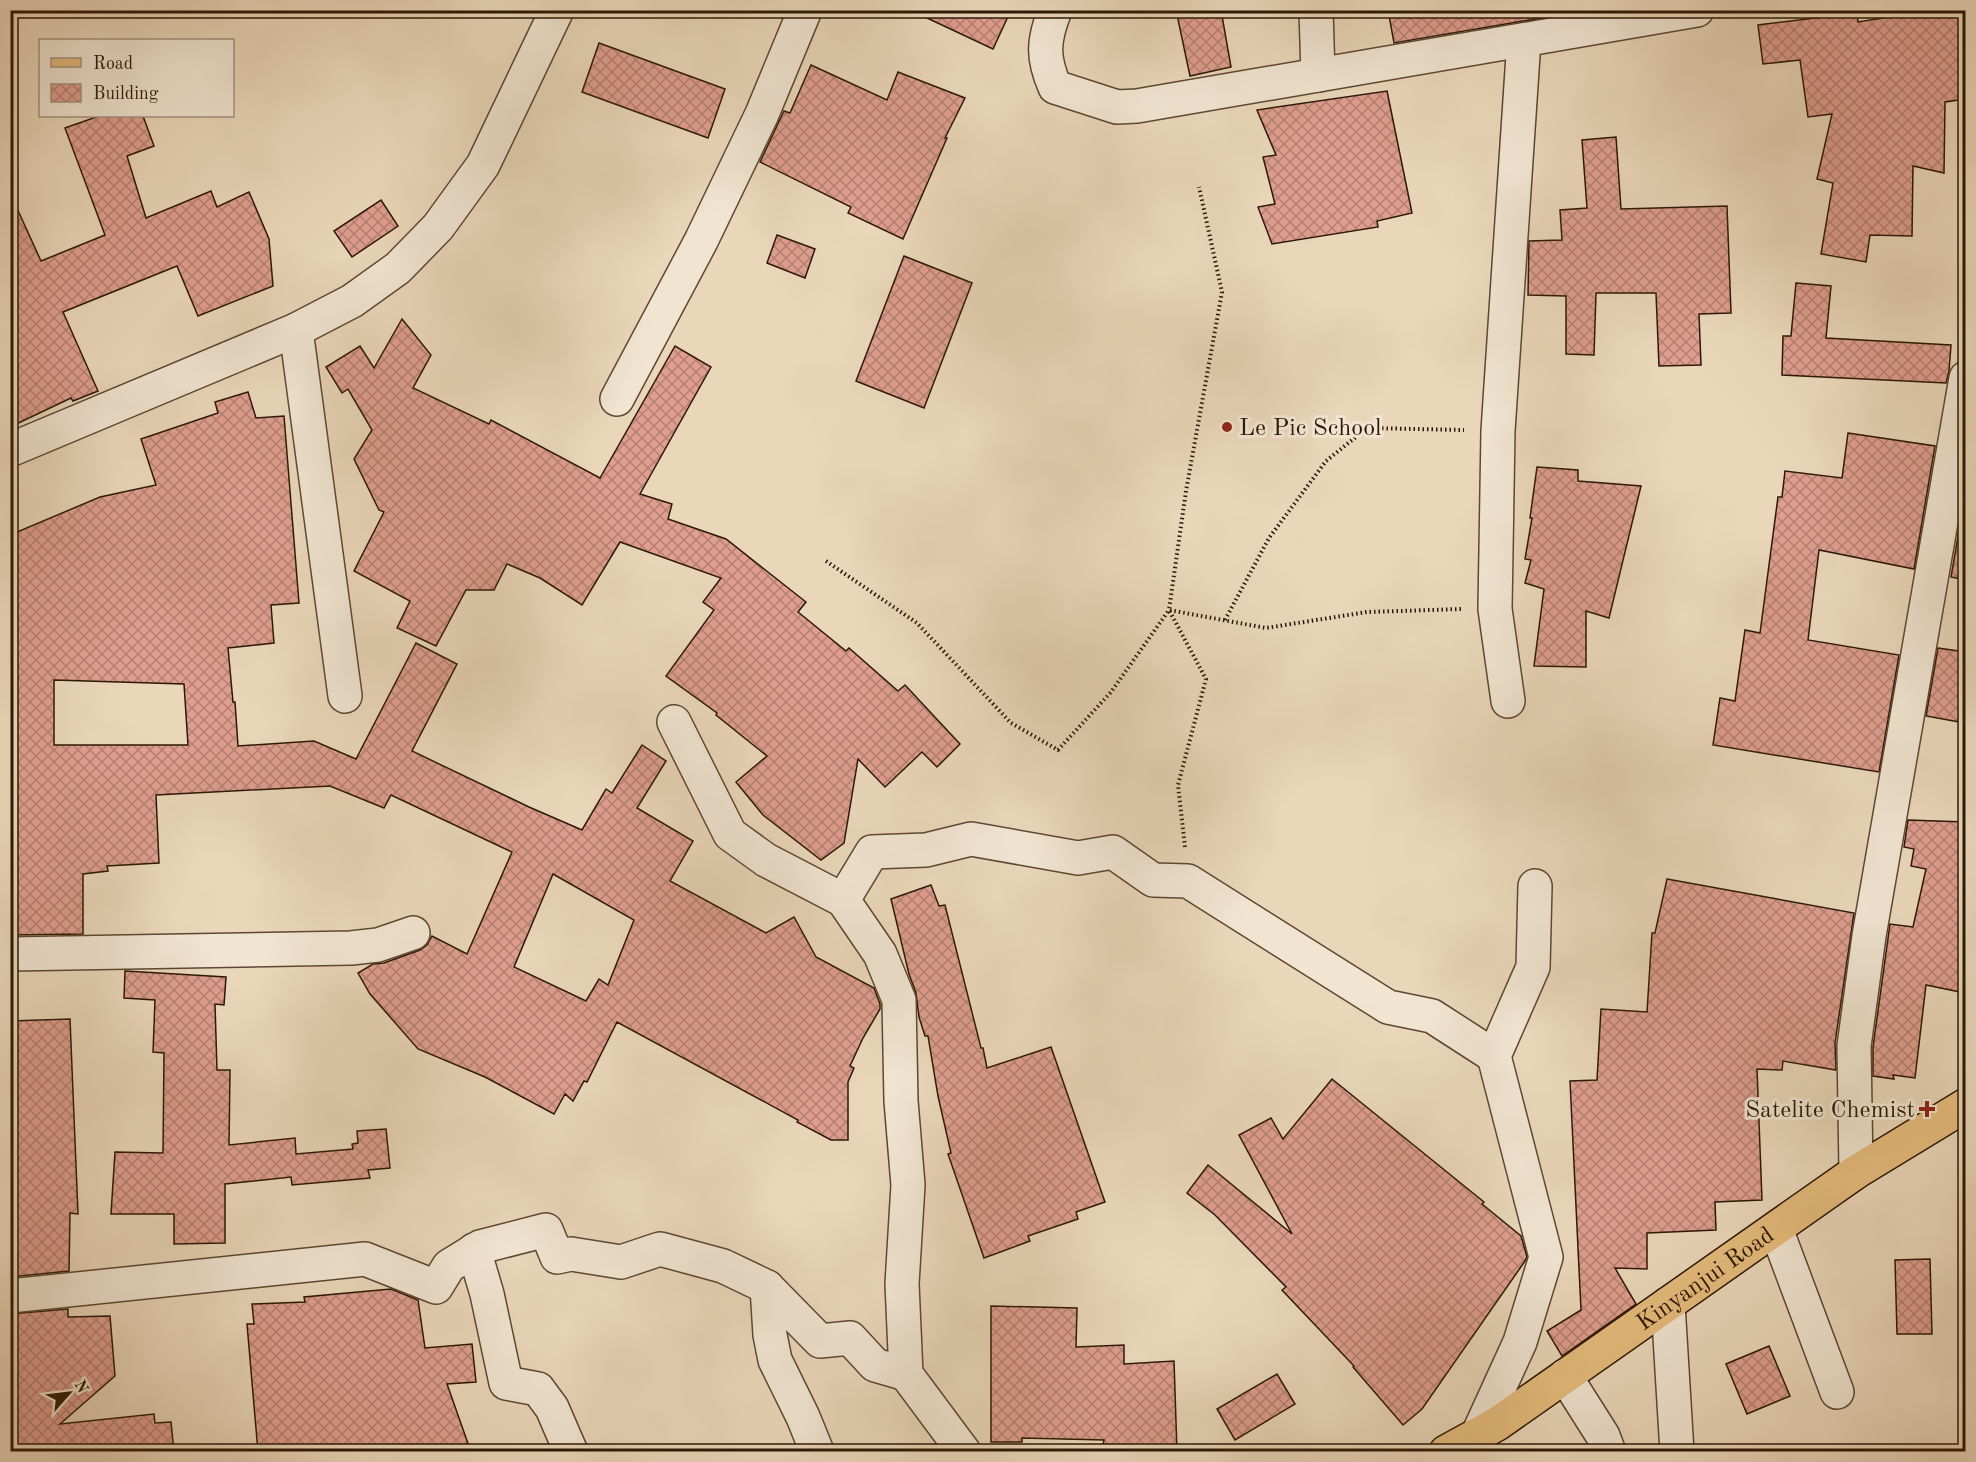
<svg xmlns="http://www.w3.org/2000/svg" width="1976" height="1462" font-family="'Old Standard TT',serif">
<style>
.building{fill:url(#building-cross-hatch);stroke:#2c1805;stroke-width:1.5;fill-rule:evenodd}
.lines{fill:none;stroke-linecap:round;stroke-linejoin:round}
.minor-casing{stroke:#5c4832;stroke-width:36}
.major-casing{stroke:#2c1805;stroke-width:36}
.path{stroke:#2c1805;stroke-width:4;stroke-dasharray:1.5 3;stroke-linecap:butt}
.minor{stroke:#f1e5d2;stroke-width:33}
.major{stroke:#e5bc7d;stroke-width:33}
.poi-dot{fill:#8f2418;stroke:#f1e5d2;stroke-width:2}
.labels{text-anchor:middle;stroke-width:6;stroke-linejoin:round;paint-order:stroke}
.poi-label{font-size:24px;fill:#2c1805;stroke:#f1e5d2;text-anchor:start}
.street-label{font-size:24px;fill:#2c1805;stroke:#f1e5d2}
</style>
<defs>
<pattern id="building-cross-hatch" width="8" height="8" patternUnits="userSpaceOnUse" patternTransform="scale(1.5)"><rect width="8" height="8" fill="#df9e8f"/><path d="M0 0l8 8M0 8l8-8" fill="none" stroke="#b58073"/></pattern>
</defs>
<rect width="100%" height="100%" fill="#ead7ba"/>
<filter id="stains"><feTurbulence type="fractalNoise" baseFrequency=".00333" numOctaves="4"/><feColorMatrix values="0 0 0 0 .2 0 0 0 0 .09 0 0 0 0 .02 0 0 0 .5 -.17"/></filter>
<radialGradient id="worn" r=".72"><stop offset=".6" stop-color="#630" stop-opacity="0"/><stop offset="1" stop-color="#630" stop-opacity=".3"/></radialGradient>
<g class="building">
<path d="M 910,10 L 1011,10 L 993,49 Z"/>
<path d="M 1176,10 L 1221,10 L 1231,67 L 1190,76 Z"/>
<path d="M 1388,10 L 1553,10 L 1553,16 L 1394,43 Z"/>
<path d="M 1933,10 L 1965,10 L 1965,99 L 1945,102 L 1944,173 L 1913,166 L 1912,236 L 1870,235 L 1866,262 L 1821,254 L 1833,183 L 1817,179 L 1832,114 L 1808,117 L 1800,60 L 1763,64 L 1758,25 L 1857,13 L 1858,22 Z"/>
<path d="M 599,43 L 725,89 L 708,138 L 582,92 Z"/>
<path d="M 811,65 L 887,100 L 898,72 L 965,98 L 945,138 L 947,138 L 903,239 L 848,213 L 851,207 L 760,162 L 784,111 L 790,113 Z"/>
<path d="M 1387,91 L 1412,213 L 1377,221 L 1378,227 L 1272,244 L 1258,207 L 1275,204 L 1263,157 L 1276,155 L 1257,110 Z"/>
<path d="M 99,116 L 143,116 L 154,146 L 127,156 L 146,218 L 211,191 L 217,207 L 249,192 L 269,239 L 273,286 L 198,316 L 177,266 L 63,312 L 98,391 L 73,401 L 71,398 L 10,427 L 10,193 L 41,261 L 105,235 L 65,128 Z"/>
<path d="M 1616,137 L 1621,209 L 1727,206 L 1731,313 L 1699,314 L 1701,365 L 1659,366 L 1656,293 L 1596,293 L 1594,355 L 1566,354 L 1566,296 L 1528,295 L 1529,241 L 1562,240 L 1560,210 L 1587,208 L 1582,140 Z"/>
<path d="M 381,200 L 398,226 L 352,257 L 334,231 Z"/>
<path d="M 777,235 L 815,249 L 805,278 L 767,263 Z"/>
<path d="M 904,256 L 972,283 L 924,408 L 856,381 Z"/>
<path d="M 1796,283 L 1831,286 L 1826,338 L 1951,345 L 1949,371 L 1946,383 L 1782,375 L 1783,336 L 1791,336 Z"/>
<path d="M 402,319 L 431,355 L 413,388 L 489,424 L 491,420 L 600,478 L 675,346 L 711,367 L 640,494 L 672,504 L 668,519 L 726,539 L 806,602 L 798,612 L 846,651 L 849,648 L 898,691 L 905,685 L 960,744 L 937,767 L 922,752 L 885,787 L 858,759 L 844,843 L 821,860 L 763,815 L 736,782 L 767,756 L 716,715 L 717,713 L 666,676 L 714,610 L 703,602 L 721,578 L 620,542 L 582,605 L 540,578 L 507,564 L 494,590 L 466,590 L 436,646 L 397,628 L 410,601 L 354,571 L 384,512 L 379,510 L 354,459 L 372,430 L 348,389 L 342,393 L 326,367 L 360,346 L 374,368 Z"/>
<path d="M 248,392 L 256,418 L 284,416 L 299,603 L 271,605 L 274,643 L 228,648 L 233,702 L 235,702 L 238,746 L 314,741 L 356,759 L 416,643 L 457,664 L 412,751 L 529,807 L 582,830 L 606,789 L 612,793 L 642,745 L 666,761 L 637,808 L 693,841 L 670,881 L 766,933 L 794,917 L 816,957 L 874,988 L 880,1004 L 880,1009 L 863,1038 L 850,1066 L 854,1068 L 848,1082 L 848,1140 L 831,1140 L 797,1122 L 798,1120 L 617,1022 L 587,1082 L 584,1081 L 573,1101 L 565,1094 L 554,1114 L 485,1077 L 418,1049 L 370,994 L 358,973 L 373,964 L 384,963 L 420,950 L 427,945 L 432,936 L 467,954 L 512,852 L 391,795 L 384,808 L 330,786 L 156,795 L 159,863 L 107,866 L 108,871 L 83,874 L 83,934 L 10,935 L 10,535 L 100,497 L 156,485 L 141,439 L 218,413 L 215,402 ZM 54,680 L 184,684 L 188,745 L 54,745 ZM 553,874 L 634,920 L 608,985 L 599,979 L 586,1001 L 514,967 Z"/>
<path d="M 1848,433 L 1935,446 L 1914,569 L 1819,550 L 1808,640 L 1899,655 L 1879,772 L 1713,745 L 1720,698 L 1735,701 L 1745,630 L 1760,633 L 1778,497 L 1782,497 L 1785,471 L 1842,478 Z"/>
<path d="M 1537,467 L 1578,470 L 1578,481 L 1641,486 L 1609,618 L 1586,611 L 1586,667 L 1534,666 L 1544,589 L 1525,583 L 1531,560 L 1525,559 L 1532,518 L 1530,518 Z"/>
<path d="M 1961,519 L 1965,519 L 1965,580 L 1951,577 Z"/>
<path d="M 1938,648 L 1965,652 L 1965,723 L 1926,716 Z"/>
<path d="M 1908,820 L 1965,822 L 1965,993 L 1926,985 L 1915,1078 L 1893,1075 L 1894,1079 L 1873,1076 L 1873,1047 L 1890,924 L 1913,927 L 1926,869 L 1911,866 L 1914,849 L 1904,847 Z"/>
<path d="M 1667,879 L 1854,913 L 1835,1043 L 1836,1070 L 1783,1061 L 1782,1070 L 1757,1069 L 1762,1200 L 1715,1202 L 1716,1230 L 1647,1233 L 1647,1269 L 1615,1268 L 1636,1304 L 1562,1356 L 1547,1331 L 1581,1310 L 1570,1081 L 1597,1080 L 1601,1009 L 1647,1012 L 1652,933 L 1655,933 Z"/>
<path d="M 931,885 L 939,906 L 945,905 L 981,1048 L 983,1048 L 987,1068 L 1051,1047 L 1105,1202 L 1076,1212 L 1078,1219 L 1028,1236 L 1030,1241 L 984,1258 L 948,1154 L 951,1153 L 938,1096 L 928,1036 L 925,1036 L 919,1017 L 916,993 L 909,974 L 891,899 Z"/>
<path d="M 125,971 L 226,977 L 224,1005 L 215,1004 L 217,1070 L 230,1070 L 229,1145 L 295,1138 L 296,1154 L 353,1149 L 352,1144 L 358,1143 L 357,1131 L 386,1129 L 390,1168 L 368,1170 L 370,1178 L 292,1185 L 291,1177 L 225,1184 L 225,1243 L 174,1244 L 174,1214 L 111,1214 L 115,1152 L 163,1153 L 164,1053 L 153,1052 L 155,1000 L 124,998 Z"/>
<path d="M 70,1019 L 78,1214 L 70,1213 L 69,1271 L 10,1277 L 10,1021 Z"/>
<path d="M 1332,1079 L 1484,1202 L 1482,1204 L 1521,1236 L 1527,1257 L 1525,1261 L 1422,1409 L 1403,1425 L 1353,1367 L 1354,1366 L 1282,1290 L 1286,1287 L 1215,1215 L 1187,1193 L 1208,1165 L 1292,1234 L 1239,1135 L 1271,1118 L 1283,1139 Z"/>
<path d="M 1930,1259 L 1932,1334 L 1897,1334 L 1895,1260 Z"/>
<path d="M 391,1289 L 418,1300 L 425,1348 L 472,1344 L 476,1382 L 447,1384 L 471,1452 L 258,1452 L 247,1324 L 254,1324 L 252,1304 L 305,1302 L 304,1297 Z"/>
<path d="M 991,1306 L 1077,1308 L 1076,1347 L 1124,1345 L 1124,1364 L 1174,1361 L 1177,1452 L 1125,1452 L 1102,1449 L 1104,1440 L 1022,1438 L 1022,1442 L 991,1442 Z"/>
<path d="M 68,1309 L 68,1317 L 110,1316 L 115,1376 L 60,1424 L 154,1414 L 155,1423 L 171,1422 L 174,1452 L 10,1452 L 10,1314 Z"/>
<path d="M 1769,1346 L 1790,1396 L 1747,1414 L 1726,1364 Z"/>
<path d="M 1277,1374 L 1295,1404 L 1235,1440 L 1217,1409 Z"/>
</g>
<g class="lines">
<defs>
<g id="minor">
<path d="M 1055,10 C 1043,41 1042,57 1055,87 L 1117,107 L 1137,106 L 1697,10"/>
<path d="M 1316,10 L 1318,75"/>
<path d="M 296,330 L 345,696"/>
<path d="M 617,399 L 701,241 L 762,114 L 805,10"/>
<path d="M 10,450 L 296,330 L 352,301 L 398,268 L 438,227 L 483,165 L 557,10"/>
<path d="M 1508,701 L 1495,609 L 1498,431 L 1524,40"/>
<path d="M 674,722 L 730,834 L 766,860 L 843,900 L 880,954 L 899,1000 L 901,1101 L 908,1185 L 902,1284 L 906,1374 L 964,1452"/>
<path d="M 843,900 L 872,852 L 926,850 L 971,839 L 1078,858 L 1113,852 L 1153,880 L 1188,881 L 1388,1007 L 1432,1016 L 1494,1056"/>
<path d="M 10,954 L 351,948 L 378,945 L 413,933"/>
<path d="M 1856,1172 L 1854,1046 L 1869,936 L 1966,378"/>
<path d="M 1776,1229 L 1837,1392"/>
<path d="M 474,1250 L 487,1294 L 506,1383 L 538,1389 L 552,1408 L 571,1452"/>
<path d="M 767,1287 L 770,1335 L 775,1360 L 803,1417 L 816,1449"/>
<path d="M 10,1296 L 365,1259 L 436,1287 L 449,1266 L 480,1247 L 546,1230 L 557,1257 L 571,1254 L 621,1262 L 660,1249 L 723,1266 L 767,1287 L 820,1341 L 850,1338 L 875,1365 L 906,1374"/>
<path d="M 1668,1304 L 1677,1452"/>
<path d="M 1565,1376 L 1603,1436 L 1609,1452"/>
<path d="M 1478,1434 L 1520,1342 L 1546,1257 L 1494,1056 L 1533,967 L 1535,886"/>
</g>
<g id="major">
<path id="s1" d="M 1446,1452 L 1497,1424 L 1856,1172 L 1966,1105"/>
</g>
</defs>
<use href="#minor" class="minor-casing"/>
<use href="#major" class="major-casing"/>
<g class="path">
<path d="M 826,561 L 917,623 L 1011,723 L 1058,750 L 1111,692 L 1169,610 L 1266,628 L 1367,612 L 1462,609"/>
<path d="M 1225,620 L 1269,538 L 1326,461 L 1367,428 L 1464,430"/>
<path d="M 1185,847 L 1178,785 L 1206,679 L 1169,610 L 1186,491 L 1222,292 L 1199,187"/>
</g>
<use href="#minor" class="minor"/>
<use href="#major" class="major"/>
</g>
<g class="poi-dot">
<circle cx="1227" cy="427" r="6"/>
<path d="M1924 1100h6v6h6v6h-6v6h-6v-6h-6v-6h6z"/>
</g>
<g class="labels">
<g class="poi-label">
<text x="1239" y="435">Le Pic School</text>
<text x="1915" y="1117" text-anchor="end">Satelite Chemist</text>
</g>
<g class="street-label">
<text dy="8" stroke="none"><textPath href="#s1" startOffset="312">Kinyanjui Road</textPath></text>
</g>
</g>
<rect width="1976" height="1462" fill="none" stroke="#ead7ba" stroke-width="36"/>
<rect x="12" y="12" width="1952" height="1438" fill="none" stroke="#2c1805" stroke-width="3"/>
<rect x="18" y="18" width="1940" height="1426" fill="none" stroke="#2c1805" stroke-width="1.5"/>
<rect x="39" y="39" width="195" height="78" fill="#f1e5d2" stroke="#a29380" stroke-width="1.5"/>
<rect x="51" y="58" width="30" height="9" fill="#e5bc7d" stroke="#a29380" stroke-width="1.5"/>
<text x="93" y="69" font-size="18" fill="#2c1805">Road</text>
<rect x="51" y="84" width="30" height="18" fill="url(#building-cross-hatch)" stroke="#a29380" stroke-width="1.5"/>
<text x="93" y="99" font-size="18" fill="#2c1805">Building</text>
<g transform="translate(69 1393) rotate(62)" stroke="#f1e5d2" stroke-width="4.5" paint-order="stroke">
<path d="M0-4.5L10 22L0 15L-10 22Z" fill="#2c1805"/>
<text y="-9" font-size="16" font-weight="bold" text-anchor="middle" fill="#2c1805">N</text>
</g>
<rect width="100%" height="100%" filter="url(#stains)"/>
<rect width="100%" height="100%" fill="url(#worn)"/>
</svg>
